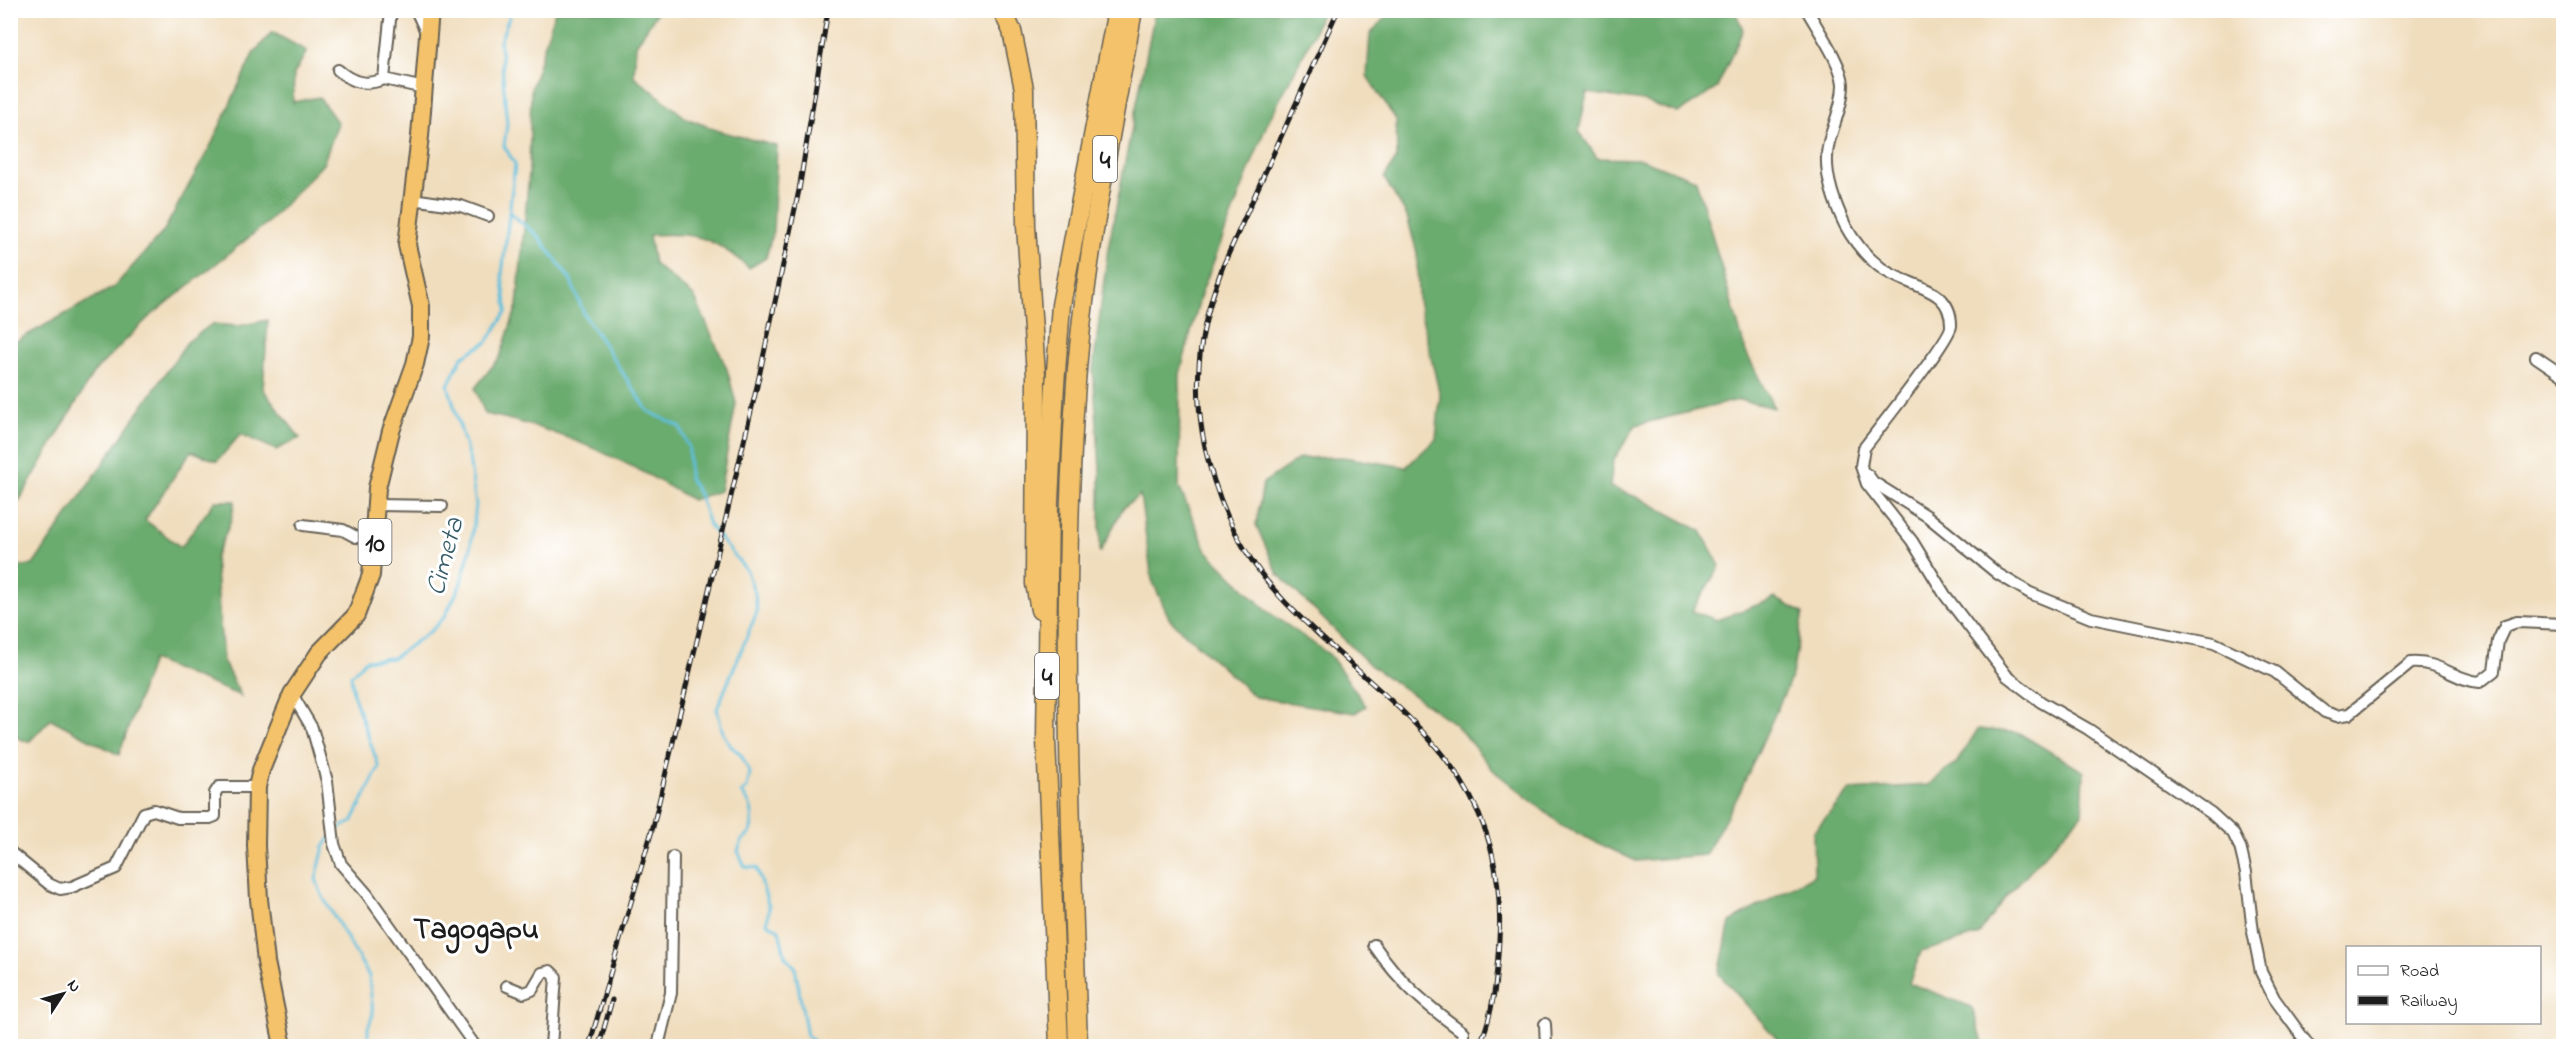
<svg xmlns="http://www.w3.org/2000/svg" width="2574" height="1057" font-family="'Indie Flower',sans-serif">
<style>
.forest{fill:#6bab6e;stroke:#446445;stroke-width:1.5}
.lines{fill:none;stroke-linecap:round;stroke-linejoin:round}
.stream{stroke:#5fbfdd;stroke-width:3}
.minor-casing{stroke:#666054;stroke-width:14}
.trunk-casing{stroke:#666054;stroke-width:20}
.motorway-casing{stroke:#666054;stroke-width:21}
.minor{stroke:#fff;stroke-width:10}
.trunk{stroke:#f3c26a;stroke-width:16}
.motorway{stroke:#f3c26a;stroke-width:18}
.rail-casing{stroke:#1c1c1c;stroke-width:5}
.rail{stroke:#fff;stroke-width:3;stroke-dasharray:9;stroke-linecap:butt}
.labels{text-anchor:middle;stroke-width:6;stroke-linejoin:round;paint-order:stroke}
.shield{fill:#fff;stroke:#606060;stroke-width:1.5}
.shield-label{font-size:26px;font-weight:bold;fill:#1c1c1c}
.water-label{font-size:28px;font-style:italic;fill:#375d69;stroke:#fff}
.quarter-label{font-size:30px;font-weight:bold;fill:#1c1c1c;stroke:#fff}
</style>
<rect width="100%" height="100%" fill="#fff"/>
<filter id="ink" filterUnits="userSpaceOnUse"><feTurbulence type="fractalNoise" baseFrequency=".0167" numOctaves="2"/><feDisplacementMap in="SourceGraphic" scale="12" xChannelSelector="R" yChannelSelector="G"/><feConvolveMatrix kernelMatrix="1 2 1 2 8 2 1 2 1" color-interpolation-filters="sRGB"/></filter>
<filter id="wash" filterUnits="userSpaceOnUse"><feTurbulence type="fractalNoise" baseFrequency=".008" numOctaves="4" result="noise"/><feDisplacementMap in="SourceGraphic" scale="24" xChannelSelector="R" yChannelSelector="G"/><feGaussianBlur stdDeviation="1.35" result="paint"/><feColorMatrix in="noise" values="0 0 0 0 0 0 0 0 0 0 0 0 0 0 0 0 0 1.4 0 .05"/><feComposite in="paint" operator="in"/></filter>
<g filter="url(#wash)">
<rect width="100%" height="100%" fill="#f0ddbd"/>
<g class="forest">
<path d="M 1392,10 L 1735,11 L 1743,30 L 1717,88 L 1678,113 L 1643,101 L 1587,93 L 1579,131 L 1597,158 L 1641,159 L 1696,180 L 1746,352 L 1774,408 L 1739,400 L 1636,425 L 1613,461 L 1610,487 L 1642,499 L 1701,531 L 1720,566 L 1692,611 L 1717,620 L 1775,598 L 1803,613 L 1792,676 L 1740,792 L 1705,855 L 1636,861 L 1564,827 L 1494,771 L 1455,724 L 1371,666 L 1278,574 L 1256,525 L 1263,483 L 1300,458 L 1343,457 L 1406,467 L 1436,439 L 1440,396 L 1418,301 L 1417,253 L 1407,216 L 1384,178 L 1397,158 L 1396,120 L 1367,76 L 1370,34 Z"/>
<path d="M 555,11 L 658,11 L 636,45 L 634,76 L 686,118 L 719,131 L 777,146 L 773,231 L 766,258 L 749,268 C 712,236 698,233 649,235 L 654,264 L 694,296 L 727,369 L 736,403 L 720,491 L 692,500 C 627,461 559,428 485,414 L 475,388 L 500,357 L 517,306 L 529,173 L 531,89 Z"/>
<path d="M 1155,11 L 1322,11 L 1311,40 L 1267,124 L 1201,294 L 1180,374 L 1179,487 L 1207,551 L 1267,611 L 1330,655 L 1366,706 L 1355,713 L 1255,697 L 1170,620 L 1152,580 L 1140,495 L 1123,508 L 1100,553 L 1100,469 L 1093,369 L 1108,248 Z"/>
<path d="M 272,32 L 307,51 L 294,74 L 293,102 L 319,97 L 338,123 L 323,164 L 267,223 L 147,319 L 94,372 L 11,515 L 11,344 L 114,287 L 163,232 L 212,143 L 253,54 Z"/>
<path d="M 268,320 L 263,389 L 300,438 L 276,450 L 241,434 L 217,461 L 191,451 L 145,520 L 181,547 L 215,501 L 235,501 L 231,521 L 215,558 L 223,661 L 241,696 L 152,660 L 119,755 L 51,719 L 29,742 L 11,736 L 11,567 L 33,565 L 187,342 L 212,324 L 238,326 Z"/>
<path d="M 1978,729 L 2019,733 L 2084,772 L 2082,814 L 2005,898 L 1978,935 L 1921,952 L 1909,983 L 1972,1007 L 1984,1046 L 1783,1046 L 1719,974 L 1730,922 L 1814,875 L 1813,832 L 1850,790 L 1928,785 L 1957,762 Z"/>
</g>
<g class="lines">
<g class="stream">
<path d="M 510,213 L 539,237 L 570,279 L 585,316 L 648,411 L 680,427 L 689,448 L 689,478 L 699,494 L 709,525 L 747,571 L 755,594 L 757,612 L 717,709 L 723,733 L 730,745 L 741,755 L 750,773 L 747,788 L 741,793 C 754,805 754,818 750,834 L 742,840 L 738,851 L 745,867 L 757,868 L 769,907 L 767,923 L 779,930 L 785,956 L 795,967 L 807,1036 L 821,1046"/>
<path d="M 335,830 L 352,822 L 379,767 L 353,694 L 351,675 L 366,660 L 393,658 L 432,630 L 445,616 L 460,586 L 470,550 L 476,505 L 469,458 L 448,385 L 462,357 L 487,342 L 507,311 L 502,275 L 515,164 L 504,146 L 507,124 L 500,41 L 512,10"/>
<path d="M 330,838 L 324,847 L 316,879 L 322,895 L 369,976 L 373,1014 L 368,1028 L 368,1046"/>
</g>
</g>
</g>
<g filter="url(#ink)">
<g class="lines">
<defs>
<g id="minor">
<path d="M 416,10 L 426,32"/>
<path d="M 1807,10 C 1817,28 1842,64 1843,84 C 1843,104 1834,123 1829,142 C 1822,169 1833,200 1845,225 C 1853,240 1866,256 1880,267 C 1905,288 1952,284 1951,326 C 1951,338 1877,431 1864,448 L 1861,466 L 1867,484 L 1912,541 L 1945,595 L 2007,676 L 2041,702 L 2088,729 L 2211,813 L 2233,833 L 2240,847 L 2246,872 L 2253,932 L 2261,972 L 2274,998 L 2309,1046"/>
<path d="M 338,70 C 353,83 366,86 384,79 L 391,10"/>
<path d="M 384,79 L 424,88"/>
<path d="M 412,199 L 461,206 L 488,216"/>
<path d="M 2536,357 L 2564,376"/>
<path d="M 1868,475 L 1873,482 L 1927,516 L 1998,574 L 2030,593 L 2091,618 L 2214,643 L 2275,672 L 2325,712 L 2337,716 L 2349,714 L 2411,663 C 2440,661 2454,680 2480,682 L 2494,671 L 2498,641 L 2505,626 L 2517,622 L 2564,624"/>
<path d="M 376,505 L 442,506"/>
<path d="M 303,525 L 343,530 L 356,537 L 375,538"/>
<path d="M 292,694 L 312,728 L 327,781 L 334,844 L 341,864 L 367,894 L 475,1046"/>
<path d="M 10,852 L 49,884 L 60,889 L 72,887 L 116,868 L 144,813 L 154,810 L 178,818 L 210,818 L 215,816 L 215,793 L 219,787 L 257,787"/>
<path d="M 1374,945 C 1400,983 1426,1005 1463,1032 L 1463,1046"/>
<path d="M 507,986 L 524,993 L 532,990 L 542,973 L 550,971 L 556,977 L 551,1046"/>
<path d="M 1545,1024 L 1546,1046"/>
<path d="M 658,1046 L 671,993 L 673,857"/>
</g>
<path id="trunk" d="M 283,1046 L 266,962 L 259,899 L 256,846 L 257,787 L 261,770 L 292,694 L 319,653 L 356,615 L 371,575 L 377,488 L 391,431 L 415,364 L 421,337 L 421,306 L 407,245 L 420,136 L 430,10"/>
<g id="motorway">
<path d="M 1002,10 L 1012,31 L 1024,89 L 1026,226 L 1036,375 L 1035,584 L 1040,610"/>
<path d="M 1059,1046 L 1046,740 L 1049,501 L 1055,385 L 1061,305 L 1117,10"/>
<path d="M 1078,1046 C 1071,825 1060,604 1076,383 C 1085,257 1111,134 1133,10"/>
</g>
</defs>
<use href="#minor" class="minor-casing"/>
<use href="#trunk" class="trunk-casing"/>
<use href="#motorway" class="motorway-casing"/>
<use href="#minor" class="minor"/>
<use href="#trunk" class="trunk"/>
<use href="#motorway" class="motorway"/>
<defs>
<g id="rail">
<path d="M 1338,10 L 1223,266 C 1214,290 1206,314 1202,340 C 1187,432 1221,536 1286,603 C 1392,712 1509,765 1499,940 C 1497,976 1494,1013 1479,1046"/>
<path d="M 589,1046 L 653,827 L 757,386 L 799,190 L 828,10"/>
<path d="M 599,1046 L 612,1000"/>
</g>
</defs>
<use href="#rail" class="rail-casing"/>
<use href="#rail" class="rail"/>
</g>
</g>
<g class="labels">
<g class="shield">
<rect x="1093" y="136" width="24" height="46" rx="4.5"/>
<rect x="358.5" y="519" width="33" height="46" rx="4.5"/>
<rect x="1035" y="653" width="24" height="46" rx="4.5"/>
</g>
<g class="shield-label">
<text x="1105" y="168">4</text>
<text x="375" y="551">10</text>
<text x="1047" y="685">4</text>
</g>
<g class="water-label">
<text transform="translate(443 556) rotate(-75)" y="10">Cimeta</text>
</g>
<g class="quarter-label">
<text x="476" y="938">Tagogapu</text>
</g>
</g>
<rect width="2574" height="1057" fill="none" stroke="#fff" stroke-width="36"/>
<rect x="2346" y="946" width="195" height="78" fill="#ffffff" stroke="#a4a4a4" stroke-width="1.5"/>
<rect x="2358" y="966" width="30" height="9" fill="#ffffff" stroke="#a4a4a4" stroke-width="1.5"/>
<text x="2400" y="976" font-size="18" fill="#1c1c1c">Road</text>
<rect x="2358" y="996" width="30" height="9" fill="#1c1c1c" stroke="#a4a4a4" stroke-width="1.5"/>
<text x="2400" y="1006" font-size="18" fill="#1c1c1c">Railway</text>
<g transform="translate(63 994) rotate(54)" stroke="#ffffff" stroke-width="4.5" paint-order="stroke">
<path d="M0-4.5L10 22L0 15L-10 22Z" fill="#1c1c1c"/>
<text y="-9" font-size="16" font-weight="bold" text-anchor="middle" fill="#1c1c1c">N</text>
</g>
</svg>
